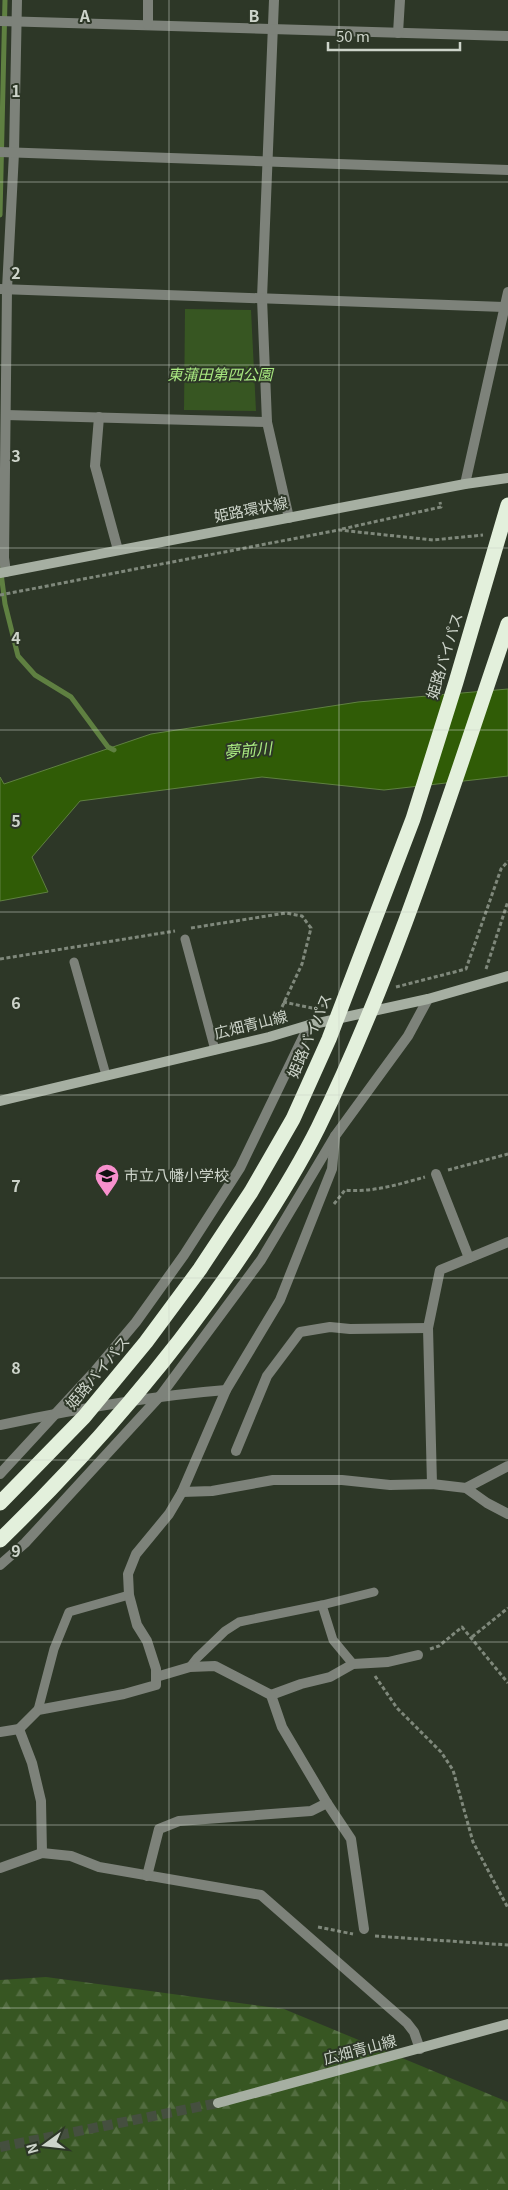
<svg xmlns="http://www.w3.org/2000/svg" width="508" height="2190" font-family="Georgia,'Noto Sans JP',serif">
<style>
.forest{fill:url(#forest-firs)}
.park{fill:#375622}
.water{fill:#305c06;stroke:#5f8041}
.lines{fill:none;stroke-linecap:round;stroke-linejoin:round}
.stream{stroke:#5f8041;stroke-width:5}
.secondary-tunnel{stroke:#454f3f;stroke-width:10;stroke-dasharray:10 5;stroke-linecap:butt}
.path{stroke:#7f887b;stroke-width:3;stroke-dasharray:4 2.5;stroke-linecap:butt}
.service{stroke:#7d827a;stroke-width:9}
.minor{stroke:#7d827a;stroke-width:10}
.tertiary{stroke:#7d827a;stroke-width:10}
.secondary{stroke:#a6afa2;stroke-width:10}
.motorway{stroke:#e3f0dc;stroke-width:15}
.grid{fill:none;stroke:#cdd4ca;stroke-width:1;stroke-opacity:0.55}
.labels{text-anchor:middle;stroke-width:4;stroke-linejoin:round;paint-order:stroke}
.park-label{font-size:15px;font-style:italic;fill:#a9e981;stroke:#2d3727}
.street-label{font-size:15px;fill:#cdd4ca;stroke:#2d3727}
.poi-label{font-size:15px;fill:#cdd4ca;stroke:#2d3727;text-anchor:start}
.water-label{font-size:16px;font-style:italic;fill:#a8e880;stroke:#2d3727}
.grid-label{font-size:16px;text-anchor:middle;font-weight:bold;fill:#cdd4ca;stroke:#2d3727;stroke-width:4;stroke-linejoin:round;paint-order:stroke}
</style>
<defs>
<pattern id="forest-firs" width="22" height="20" patternUnits="userSpaceOnUse" patternTransform="scale(1.25)"><rect width="22" height="20" fill="#375622"/><path d="M5 1l3.5 6h-7zM16 11l3.5 6h-7z" fill="#536d41"/></pattern>
</defs>
<rect width="100%" height="100%" fill="#2d3727"/>
<path class="forest" d="M 46,1977 L 284,2009 L 508,2102 L 508,2190 L 0,2190 L 0,1980 Z"/>
<path class="park" d="M 185,309 L 251,310 L 256,411 L 184,410 Z"/>
<path class="water" d="M 508,689 L 508,776 L 384,790 L 262,777 L 80,801 L 32,857 L 48,892 L 0,901 L 0,777 L 4,784 L 151,734 L 358,702 Z"/>
<g class="lines">
<g class="stream">
<path d="M 0,215 L 5,0"/>
<path d="M 0,565 L 5,604 L 18,656 L 35,675 L 71,697 L 108,747 L 114,750"/>
</g>
<path class="secondary-tunnel" d="M 0,2147 L 218,2103"/>
<g class="path">
<path d="M 342,529 L 441,507 L 440,502"/>
<path d="M 0,595 L 339,530 L 433,540 L 483,535"/>
<path d="M 191,928 L 286,913 L 302,916 L 311,928 L 302,964 L 275,1022"/>
<path d="M 0,959 L 175,931"/>
<path d="M 486,969 L 508,901"/>
<path d="M 396,987 L 466,969 L 501,869 L 508,861"/>
<path d="M 283,1002 L 312,1008 L 325,1005"/>
<path d="M 448,1170 L 508,1154"/>
<path d="M 334,1204 L 345,1190 C 371,1193 400,1184 425,1177"/>
<path d="M 472,1637 L 508,1608"/>
<path d="M 430,1649 L 439,1646 L 462,1627 L 508,1683"/>
<path d="M 375,1676 L 397,1708 L 441,1752 L 453,1770 L 473,1842 L 508,1908"/>
<path d="M 318,1927 L 353,1934"/>
<path d="M 375,1936 L 508,1945"/>
</g>
<g class="service">
<path d="M 185,939 L 215,1050"/>
<path d="M 74,962 L 106,1075"/>
<path d="M 322,1605 L 333,1640 L 353,1664"/>
<path d="M 190,1667 L 197,1658 L 225,1631 L 239,1622 L 322,1605 L 374,1592"/>
<path d="M 38,1710 L 54,1649 L 69,1612 L 129,1595"/>
</g>
<g class="minor">
<path d="M 274,0 L 262,298 L 267,422 L 289,518"/>
<path d="M 0,21 L 508,36"/>
<path d="M 148,25 L 148,0"/>
<path d="M 398,33 L 400,0"/>
<path d="M 0,289 L 504,307"/>
<path d="M 6,415 L 267,422"/>
<path d="M 99,417 L 95,466 L 118,550"/>
<path d="M 465,484 L 508,292"/>
<path d="M 6,572 L 4,558 L 7,289 L 14,153 L 17,0"/>
<path d="M 436,1174 L 469,1258"/>
<path d="M 0,1425 C 76,1409 149,1396 226,1390"/>
<path d="M 236,1451 L 267,1376 L 300,1332 L 330,1327 L 350,1329 L 428,1328"/>
<path d="M 0,1474 L 94,1372 L 136,1322 L 184,1255 L 240,1168 L 309,1025"/>
<path d="M 432,1484 L 428,1328 L 440,1270 L 508,1242"/>
<path d="M 466,1488 L 508,1466"/>
<path d="M 182,1492 L 212,1491 L 273,1480 L 342,1480 L 390,1485 L 432,1484 L 466,1488 L 487,1503 L 508,1514"/>
<path d="M 0,1565 L 25,1543 L 161,1395 L 261,1260 L 335,1136 L 408,1036 L 428,999"/>
<path d="M 156,1677 L 190,1667 L 215,1666 L 271,1695 L 282,1727 L 327,1803 L 351,1839 L 364,1929"/>
<path d="M 271,1695 L 301,1684 L 330,1677 L 353,1664 L 388,1662 L 418,1655"/>
<path d="M 19,1729 L 32,1763 L 41,1801 L 42,1853"/>
<path d="M 0,1732 L 19,1729 L 38,1710 L 124,1694 L 156,1685 L 156,1669 L 147,1641 L 137,1625 L 129,1595 L 128,1574 L 136,1554 L 169,1514 L 182,1492 L 226,1390 L 280,1300 L 332,1169 L 335,1136"/>
<path d="M 0,1868 L 42,1853 L 71,1856 L 99,1867 L 261,1895 L 407,2023 L 414,2032 L 420,2049"/>
<path d="M 147,1876 L 159,1829 L 179,1821 L 311,1811 L 327,1803"/>
</g>
<path class="tertiary" d="M 0,152 L 508,170"/>
<g class="secondary">
<path d="M 0,573 L 465,484 L 508,478"/>
<path d="M 0,1101 L 269,1037 L 309,1025 L 428,999 L 508,976"/>
<path d="M 218,2103 L 508,2024"/>
</g>
<g class="motorway">
<path d="M 0,1503 L 84,1417 L 146,1342 L 200,1269 L 251,1192 L 293,1119 L 329,1039 L 413,819 L 456,682 L 508,505"/>
<path d="M 0,1540 C 95,1448 180,1349 253,1238 C 276,1203 299,1166 318,1128 C 397,967 450,794 508,624"/>
</g>
</g>
<path class="grid" d="M 169,0 L 169,2190M 339,0 L 339,2190M 0,182 L 508,182M 0,365 L 508,365M 0,548 L 508,548M 0,730 L 508,730M 0,912 L 508,912M 0,1095 L 508,1095M 0,1278 L 508,1278M 0,1460 L 508,1460M 0,1642 L 508,1642M 0,1825 L 508,1825M 0,2008 L 508,2008"/>
<defs>
<symbol id="school-pin" viewBox="-11 -11 22 30"><path d="M0 17L-7.5 6A9.5 9.5 0 1 1 7.5 6Z" fill="#f790cd" stroke="#2d3727"/><path d="M0-5L7-2L0 1L-7-2ZM-4 1L0 2.5L4 1V4Q0 6-4 4Z" fill="#111"/></symbol>
</defs>
<g fill-rule="evenodd">
<use href="#school-pin" x="93" y="1162" width="28" height="38"/>
</g>
<g class="labels">
<g class="park-label">
<text x="220" y="380">東蒲田第四公園</text>
</g>
<g class="street-label">
<text transform="translate(251 510) rotate(-11)" y="5">姫路環状線</text>
<text transform="translate(445 656) rotate(-73)" y="5">姫路バイパス</text>
<text transform="translate(251 1025) rotate(-14)" y="5">広畑青山線</text>
<text transform="translate(310 1036) rotate(-67)" y="5">姫路バイパス</text>
<text transform="translate(98 1373) rotate(-50)" y="5">姫路バイパス</text>
<text transform="translate(360 2050) rotate(-15)" y="5">広畑青山線</text>
</g>
<g class="poi-label">
<text x="124" y="1181">市立八幡小学校</text>
</g>
<g class="water-label">
<text transform="translate(248 750) rotate(-5)" y="6">夢前川</text>
</g>
</g>
<g class="grid-label">
<text x="85" y="22">A</text>
<text x="254" y="22">B</text>
<text x="16" y="97">1</text>
<text x="16" y="279">2</text>
<text x="16" y="462">3</text>
<text x="16" y="644">4</text>
<text x="16" y="827">5</text>
<text x="16" y="1009">6</text>
<text x="16" y="1192">7</text>
<text x="16" y="1374">8</text>
<text x="16" y="1557">9</text>
</g>
<g transform="translate(45 2145) rotate(255)" stroke="#2d3727" stroke-width="4" paint-order="stroke">
<path d="M0-4L9 19L0 12L-9 19Z" fill="#cdd4ca"/>
<text y="-8" font-size="14" font-weight="bold" text-anchor="middle" fill="#cdd4ca">N</text>
</g>
<path d="M328 42v8h132v-8" fill="none" stroke="#cdd4ca" stroke-width="2.5"/>
<text x="336" y="42" font-size="15" fill="#cdd4ca" stroke="#2d3727" stroke-width="4" paint-order="stroke">50 m</text>
</svg>
